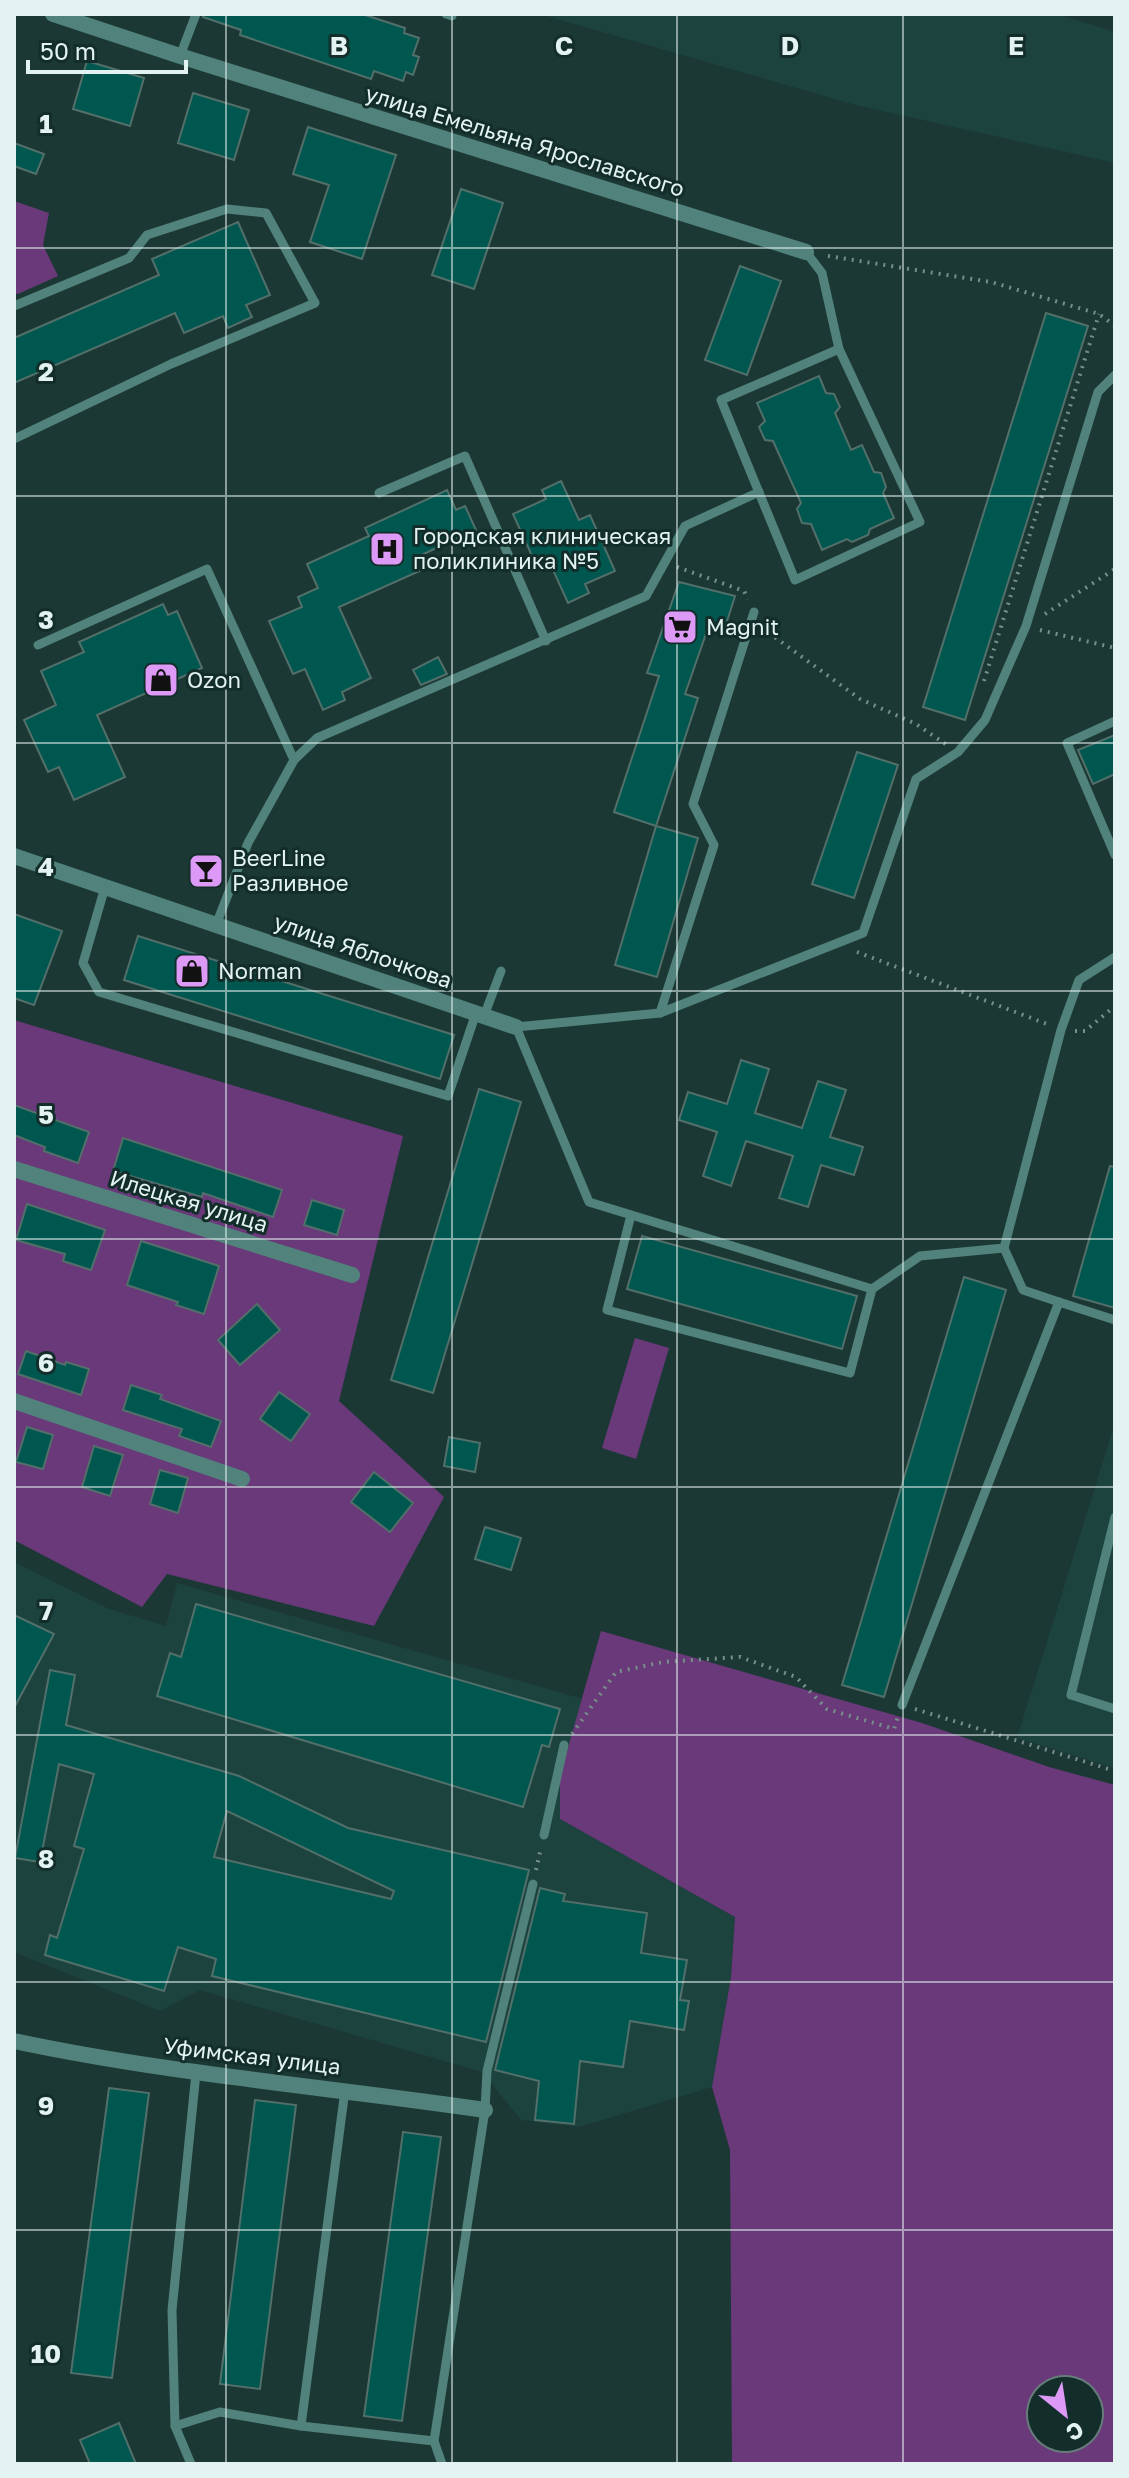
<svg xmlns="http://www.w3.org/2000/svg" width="1129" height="2478" font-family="'Golos Text',sans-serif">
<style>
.built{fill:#1d433f}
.green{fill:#69397a;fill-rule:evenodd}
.building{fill:#00574f;stroke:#526f6a;stroke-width:2;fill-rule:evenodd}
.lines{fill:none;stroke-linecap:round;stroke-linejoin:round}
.path{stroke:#778e8b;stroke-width:4;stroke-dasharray:2 6;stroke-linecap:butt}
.lane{stroke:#51827b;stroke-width:9}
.street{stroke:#51827b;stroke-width:16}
.grid{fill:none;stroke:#e3f3f1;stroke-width:2;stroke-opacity:0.55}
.labels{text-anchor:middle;stroke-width:6;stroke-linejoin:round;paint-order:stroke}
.street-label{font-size:22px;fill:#e3f3f1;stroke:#122d2a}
.poi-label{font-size:22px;fill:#e3f3f1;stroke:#122d2a;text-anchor:start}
.grid-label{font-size:26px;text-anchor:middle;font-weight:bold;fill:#e3f3f1;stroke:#122d2a;stroke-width:6;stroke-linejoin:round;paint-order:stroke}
</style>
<rect width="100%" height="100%" fill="#1c3834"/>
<g class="built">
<path d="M 540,14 L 1057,14 L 1115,32 L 1115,163 L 856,105 Z"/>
<path d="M 1115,1423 L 1115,1768 L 1017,1738 Z"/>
<path d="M 14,1562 L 109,1609 L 166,1626 L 177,1583 L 583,1699 L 560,1776 L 560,1819 L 735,1917 L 731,1977 L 712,2087 L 579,2127 L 521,2120 L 482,2072 L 200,1990 L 160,2011 L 14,1952 Z"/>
</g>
<g class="green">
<path d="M 14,201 L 49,213 L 43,245 L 58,276 L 18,294 L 14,293 Z"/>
<path d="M 14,1020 L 403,1136 L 339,1401 L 444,1497 L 374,1626 L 167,1574 L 142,1607 L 14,1540 Z"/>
<path d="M 635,1338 L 669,1348 L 636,1459 L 602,1448 Z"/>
<path d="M 601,1631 L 922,1723 L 1049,1767 L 1115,1785 L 1115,2464 L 732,2464 L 730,2150 L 712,2087 L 731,1977 L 735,1917 L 560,1819 L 560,1776 ZM 1041,2390 L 1089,2390 L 1089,2438 L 1041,2438 Z"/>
</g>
<g class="building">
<path d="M 203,14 L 362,14 L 405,28 L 404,33 L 419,38 L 413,55 L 419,57 L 413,75 L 406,72 L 403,81 L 374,71 L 371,79 L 240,35 L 241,30 L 203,17 Z"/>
<path d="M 87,61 L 144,78 L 130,126 L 73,109 Z"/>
<path d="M 193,93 L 249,110 L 234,160 L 178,143 Z"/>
<path d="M 308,127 L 396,155 L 362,259 L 310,242 L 329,185 L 293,174 Z"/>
<path d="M 14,143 L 44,154 L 36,174 L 14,166 Z"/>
<path d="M 461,189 L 503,203 L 474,289 L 432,275 Z"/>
<path d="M 238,222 L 270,295 L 246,305 L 252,317 L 228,328 L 223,316 L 184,333 L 175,313 L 14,383 L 14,338 L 159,275 L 152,259 Z"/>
<path d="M 740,266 L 781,281 L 747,375 L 705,360 Z"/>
<path d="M 1046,313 L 1088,326 L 965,720 L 923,707 Z"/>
<path d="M 819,376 L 826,393 L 834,394 L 840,407 L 835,413 L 851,450 L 862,445 L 874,472 L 881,473 L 886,487 L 883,493 L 894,518 L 870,529 L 868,535 L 852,542 L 847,539 L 822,550 L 811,524 L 802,523 L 797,509 L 801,503 L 773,441 L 765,440 L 759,427 L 765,421 L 757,403 Z"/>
<path d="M 561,481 L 579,520 L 590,515 L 615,571 L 585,584 L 589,593 L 568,603 L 549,561 L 537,567 L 513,514 L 546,499 L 542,490 Z"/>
<path d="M 447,490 L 456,510 L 465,506 L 476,530 L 419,556 L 424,569 L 339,607 L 371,678 L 342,692 L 345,700 L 323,710 L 305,669 L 293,674 L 269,621 L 302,607 L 298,597 L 318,588 L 307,564 L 369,536 L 365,528 Z"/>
<path d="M 679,582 L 735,596 L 723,634 L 708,628 L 685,694 L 698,698 L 656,826 L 614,812 L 659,676 L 647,673 Z"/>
<path d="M 163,604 L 168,615 L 177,611 L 202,668 L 97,715 L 125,777 L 74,800 L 59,767 L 48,772 L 24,720 L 56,705 L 41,671 L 84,652 L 79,642 Z"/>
<path d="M 438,657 L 447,674 L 421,685 L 413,670 Z"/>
<path d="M 1115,735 L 1115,774 L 1093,784 L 1078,750 Z"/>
<path d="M 857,752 L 898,765 L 854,898 L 812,884 Z"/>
<path d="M 656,826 L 698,838 L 657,977 L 615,965 Z"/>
<path d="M 14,914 L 62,931 L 34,1005 L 14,998 Z"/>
<path d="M 138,936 L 454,1035 L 440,1079 L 124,980 Z"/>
<path d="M 741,1060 L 769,1069 L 755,1113 L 802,1128 L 818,1081 L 846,1090 L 830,1137 L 863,1147 L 854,1175 L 821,1165 L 808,1207 L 779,1198 L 793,1156 L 746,1141 L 731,1186 L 703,1176 L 717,1132 L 679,1120 L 688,1092 L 727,1104 Z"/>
<path d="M 479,1089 L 521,1102 L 433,1393 L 391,1380 Z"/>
<path d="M 14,1105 L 89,1132 L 78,1163 L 44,1151 L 45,1147 L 14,1135 Z"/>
<path d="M 123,1138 L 282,1190 L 273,1217 L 203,1193 L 202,1197 L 113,1171 Z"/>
<path d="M 1110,1166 L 1115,1167 L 1115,1308 L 1073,1296 Z"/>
<path d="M 312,1200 L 344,1210 L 337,1235 L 304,1225 Z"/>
<path d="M 27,1204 L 105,1230 L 91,1270 L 63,1261 L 65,1254 L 16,1240 Z"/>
<path d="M 642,1236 L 857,1296 L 842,1349 L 627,1289 Z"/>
<path d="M 141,1241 L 219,1266 L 204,1314 L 176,1305 L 178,1302 L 127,1285 Z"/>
<path d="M 964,1277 L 1006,1290 L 884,1697 L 842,1685 Z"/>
<path d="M 257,1304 L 280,1330 L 240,1365 L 218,1340 Z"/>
<path d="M 26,1351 L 65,1365 L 66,1362 L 89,1369 L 81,1395 L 18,1374 Z"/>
<path d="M 131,1385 L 162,1395 L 160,1399 L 221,1421 L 211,1447 L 179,1436 L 182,1429 L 123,1410 Z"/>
<path d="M 279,1392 L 310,1414 L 291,1441 L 260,1419 Z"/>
<path d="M 27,1427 L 53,1435 L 43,1469 L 16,1462 Z"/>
<path d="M 449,1437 L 480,1443 L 475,1472 L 444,1466 Z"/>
<path d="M 94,1446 L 123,1455 L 110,1496 L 82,1487 Z"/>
<path d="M 160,1470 L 188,1478 L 178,1513 L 150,1504 Z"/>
<path d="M 374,1472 L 413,1503 L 390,1532 L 351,1502 Z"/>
<path d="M 485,1527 L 521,1538 L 511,1570 L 475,1559 Z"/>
<path d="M 196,1604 L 560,1709 L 549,1747 L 542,1745 L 523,1807 L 157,1696 L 170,1653 L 181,1657 Z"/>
<path d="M 14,1615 L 54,1634 L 14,1708 Z"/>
<path d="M 50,1670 L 75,1675 L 66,1725 L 239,1776 L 348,1828 L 529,1870 L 486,2042 L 212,1976 L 216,1959 L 178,1947 L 164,1991 L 45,1955 L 50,1935 L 57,1938 L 84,1849 L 74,1846 L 94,1774 L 59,1764 L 40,1862 L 15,1858 ZM 227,1811 L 394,1891 L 391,1899 L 214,1857 Z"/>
<path d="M 540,1888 L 565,1894 L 563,1901 L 647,1913 L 641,1953 L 687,1960 L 680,2000 L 689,2001 L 684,2030 L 630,2021 L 623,2067 L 580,2061 L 574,2124 L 535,2120 L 539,2081 L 495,2070 Z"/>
<path d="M 109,2088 L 149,2093 L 112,2378 L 71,2373 Z"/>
<path d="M 255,2100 L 296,2105 L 260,2389 L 220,2384 Z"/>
<path d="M 403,2132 L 441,2137 L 402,2421 L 364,2416 Z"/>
<path d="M 119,2423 L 136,2464 L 90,2464 L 80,2440 Z"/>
</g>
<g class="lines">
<g class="path">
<path d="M 828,256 L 991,282 L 1099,314 L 1115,326"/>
<path d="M 677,567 L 744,591 L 748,599"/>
<path d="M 1045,614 L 1115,569"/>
<path d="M 762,628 L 860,699 L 916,724 L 947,745"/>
<path d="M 1040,630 L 1115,648"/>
<path d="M 984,681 L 1099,314"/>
<path d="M 857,952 L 1047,1024"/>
<path d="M 1075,1031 L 1085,1031 L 1115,1006"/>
<path d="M 915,1709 L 1115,1771"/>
<path d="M 572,1734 L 616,1672 L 663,1662 L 740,1657 L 796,1677 L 827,1709 L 894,1729 L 898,1717"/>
<path d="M 536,1870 L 541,1848"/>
</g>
<g class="lane">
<path d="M 446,14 L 452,16"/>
<path d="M 180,56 L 196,14"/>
<path d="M 806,252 L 822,273 L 839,349 L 920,522 L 795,580 L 721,400 L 839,349"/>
<path d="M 14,306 L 129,258 L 147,235 L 227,209 L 266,213 L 315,303 L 171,364 L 14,439"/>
<path d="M 1115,375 L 1098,392 L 1026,626 L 985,720 L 958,752 L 916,779 L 863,933 L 660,1013 L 516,1027 L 589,1202 L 872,1289 L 920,1256 L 1004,1248 L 1061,1030 L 1079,980 L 1115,957"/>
<path d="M 379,493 L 465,456 L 546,641"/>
<path d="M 38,645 L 207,569 L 294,760"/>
<path d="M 1115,721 L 1067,743 L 1115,855"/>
<path d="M 105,887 L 83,963 L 99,992 L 448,1096 L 476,1013"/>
<path d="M 216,925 L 248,843 L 294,760 L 317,738 L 646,596 L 685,526 L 759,492"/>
<path d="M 660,1013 L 714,845 L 693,804 L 754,612"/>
<path d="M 484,1016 L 501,971"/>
<path d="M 631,1215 L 607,1310 L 850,1373 L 872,1289"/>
<path d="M 1059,1302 L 1115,1320"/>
<path d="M 1115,1517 L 1071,1695 L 1115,1709"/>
<path d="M 902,1705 L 1059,1302 L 1023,1290 L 1004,1248"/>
<path d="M 544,1835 L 564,1745"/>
<path d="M 175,2426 L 220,2412 L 301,2426 L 434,2441"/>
<path d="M 301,2426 L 345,2090"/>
<path d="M 191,2464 L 175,2426 L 172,2310 L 196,2073"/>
<path d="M 442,2464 L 434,2441 L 485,2110 L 487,2071 L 533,1884"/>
</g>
<g class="street">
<path d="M 53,14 L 180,56 L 806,252"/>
<path d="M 14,856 L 516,1027"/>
<path d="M 14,1169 L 352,1275"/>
<path d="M 14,1401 L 242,1479"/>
<path d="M 14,2041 C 169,2074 328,2087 485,2110"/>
</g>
</g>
<path class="grid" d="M 226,14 L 226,2464M 452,14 L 452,2464M 677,14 L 677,2464M 903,14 L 903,2464M 14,248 L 1115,248M 14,496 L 1115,496M 14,743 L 1115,743M 14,991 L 1115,991M 14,1239 L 1115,1239M 14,1487 L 1115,1487M 14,1735 L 1115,1735M 14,1982 L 1115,1982M 14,2230 L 1115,2230"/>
<defs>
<symbol id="hospital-square" viewBox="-11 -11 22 22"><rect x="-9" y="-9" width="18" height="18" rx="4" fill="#dc99f5" stroke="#122d2a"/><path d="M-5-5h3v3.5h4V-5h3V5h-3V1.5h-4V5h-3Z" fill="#111"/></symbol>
<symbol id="supermarket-square" viewBox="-11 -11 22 22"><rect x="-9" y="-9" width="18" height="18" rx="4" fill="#dc99f5" stroke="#122d2a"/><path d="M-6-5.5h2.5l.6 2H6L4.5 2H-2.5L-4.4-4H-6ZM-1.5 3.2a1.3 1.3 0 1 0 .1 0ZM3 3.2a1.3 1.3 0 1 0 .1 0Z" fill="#111"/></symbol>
<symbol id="shop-square" viewBox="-11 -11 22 22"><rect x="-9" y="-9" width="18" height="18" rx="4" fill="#dc99f5" stroke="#122d2a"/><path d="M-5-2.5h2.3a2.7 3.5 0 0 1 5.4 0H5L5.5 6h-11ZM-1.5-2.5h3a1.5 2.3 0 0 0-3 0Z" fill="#111"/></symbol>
<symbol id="bar-square" viewBox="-11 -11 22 22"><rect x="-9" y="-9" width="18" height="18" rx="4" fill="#dc99f5" stroke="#122d2a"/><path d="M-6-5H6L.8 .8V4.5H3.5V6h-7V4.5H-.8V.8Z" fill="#111"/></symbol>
</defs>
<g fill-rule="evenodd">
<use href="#hospital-square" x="367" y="529" width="40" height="40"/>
<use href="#supermarket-square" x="660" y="607" width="40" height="40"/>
<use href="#shop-square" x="141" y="660" width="40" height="40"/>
<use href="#bar-square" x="186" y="851" width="40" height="40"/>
<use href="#shop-square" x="172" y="951" width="40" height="40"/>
</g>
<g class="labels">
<g class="street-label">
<text transform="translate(525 141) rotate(17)" y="8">улица Емельяна Ярославского</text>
<text transform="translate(363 951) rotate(19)" y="8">улица Яблочкова</text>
<text transform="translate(189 1201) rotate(17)" y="8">Илецкая улица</text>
<text transform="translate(252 2056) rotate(7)" y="8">Уфимская улица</text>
</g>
<g class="poi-label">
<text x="413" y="544">Городская клиническая<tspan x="413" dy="25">поликлиника №5</tspan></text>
<text x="706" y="635">Magnit</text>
<text x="187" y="688">Ozon</text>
<text x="232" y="866">BeerLine<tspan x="232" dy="25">Разливное</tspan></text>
<text x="218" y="979">Norman</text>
</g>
</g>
<g class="grid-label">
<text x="339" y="55">B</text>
<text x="564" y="55">C</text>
<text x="790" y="55">D</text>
<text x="1016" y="55">E</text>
<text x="46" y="133">1</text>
<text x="46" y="381">2</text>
<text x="46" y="629">3</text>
<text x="46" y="876">4</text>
<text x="46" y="1124">5</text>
<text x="46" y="1372">6</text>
<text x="46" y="1620">7</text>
<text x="46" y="1868">8</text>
<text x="46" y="2115">9</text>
<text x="46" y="2363">10</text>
</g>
<rect width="1129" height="2478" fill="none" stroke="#e3f3f1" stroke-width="32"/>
<g transform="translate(1065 2414) rotate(150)"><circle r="38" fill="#122d2a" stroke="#667c7a" stroke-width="2"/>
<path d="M0-6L14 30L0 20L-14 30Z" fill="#dc99f5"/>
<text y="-12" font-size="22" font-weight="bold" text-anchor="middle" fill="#e3f3f1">С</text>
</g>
<path d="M28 60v12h158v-12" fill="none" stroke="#e3f3f1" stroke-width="4"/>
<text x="40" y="60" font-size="24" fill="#e3f3f1" stroke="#122d2a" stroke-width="6" paint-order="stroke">50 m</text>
</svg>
